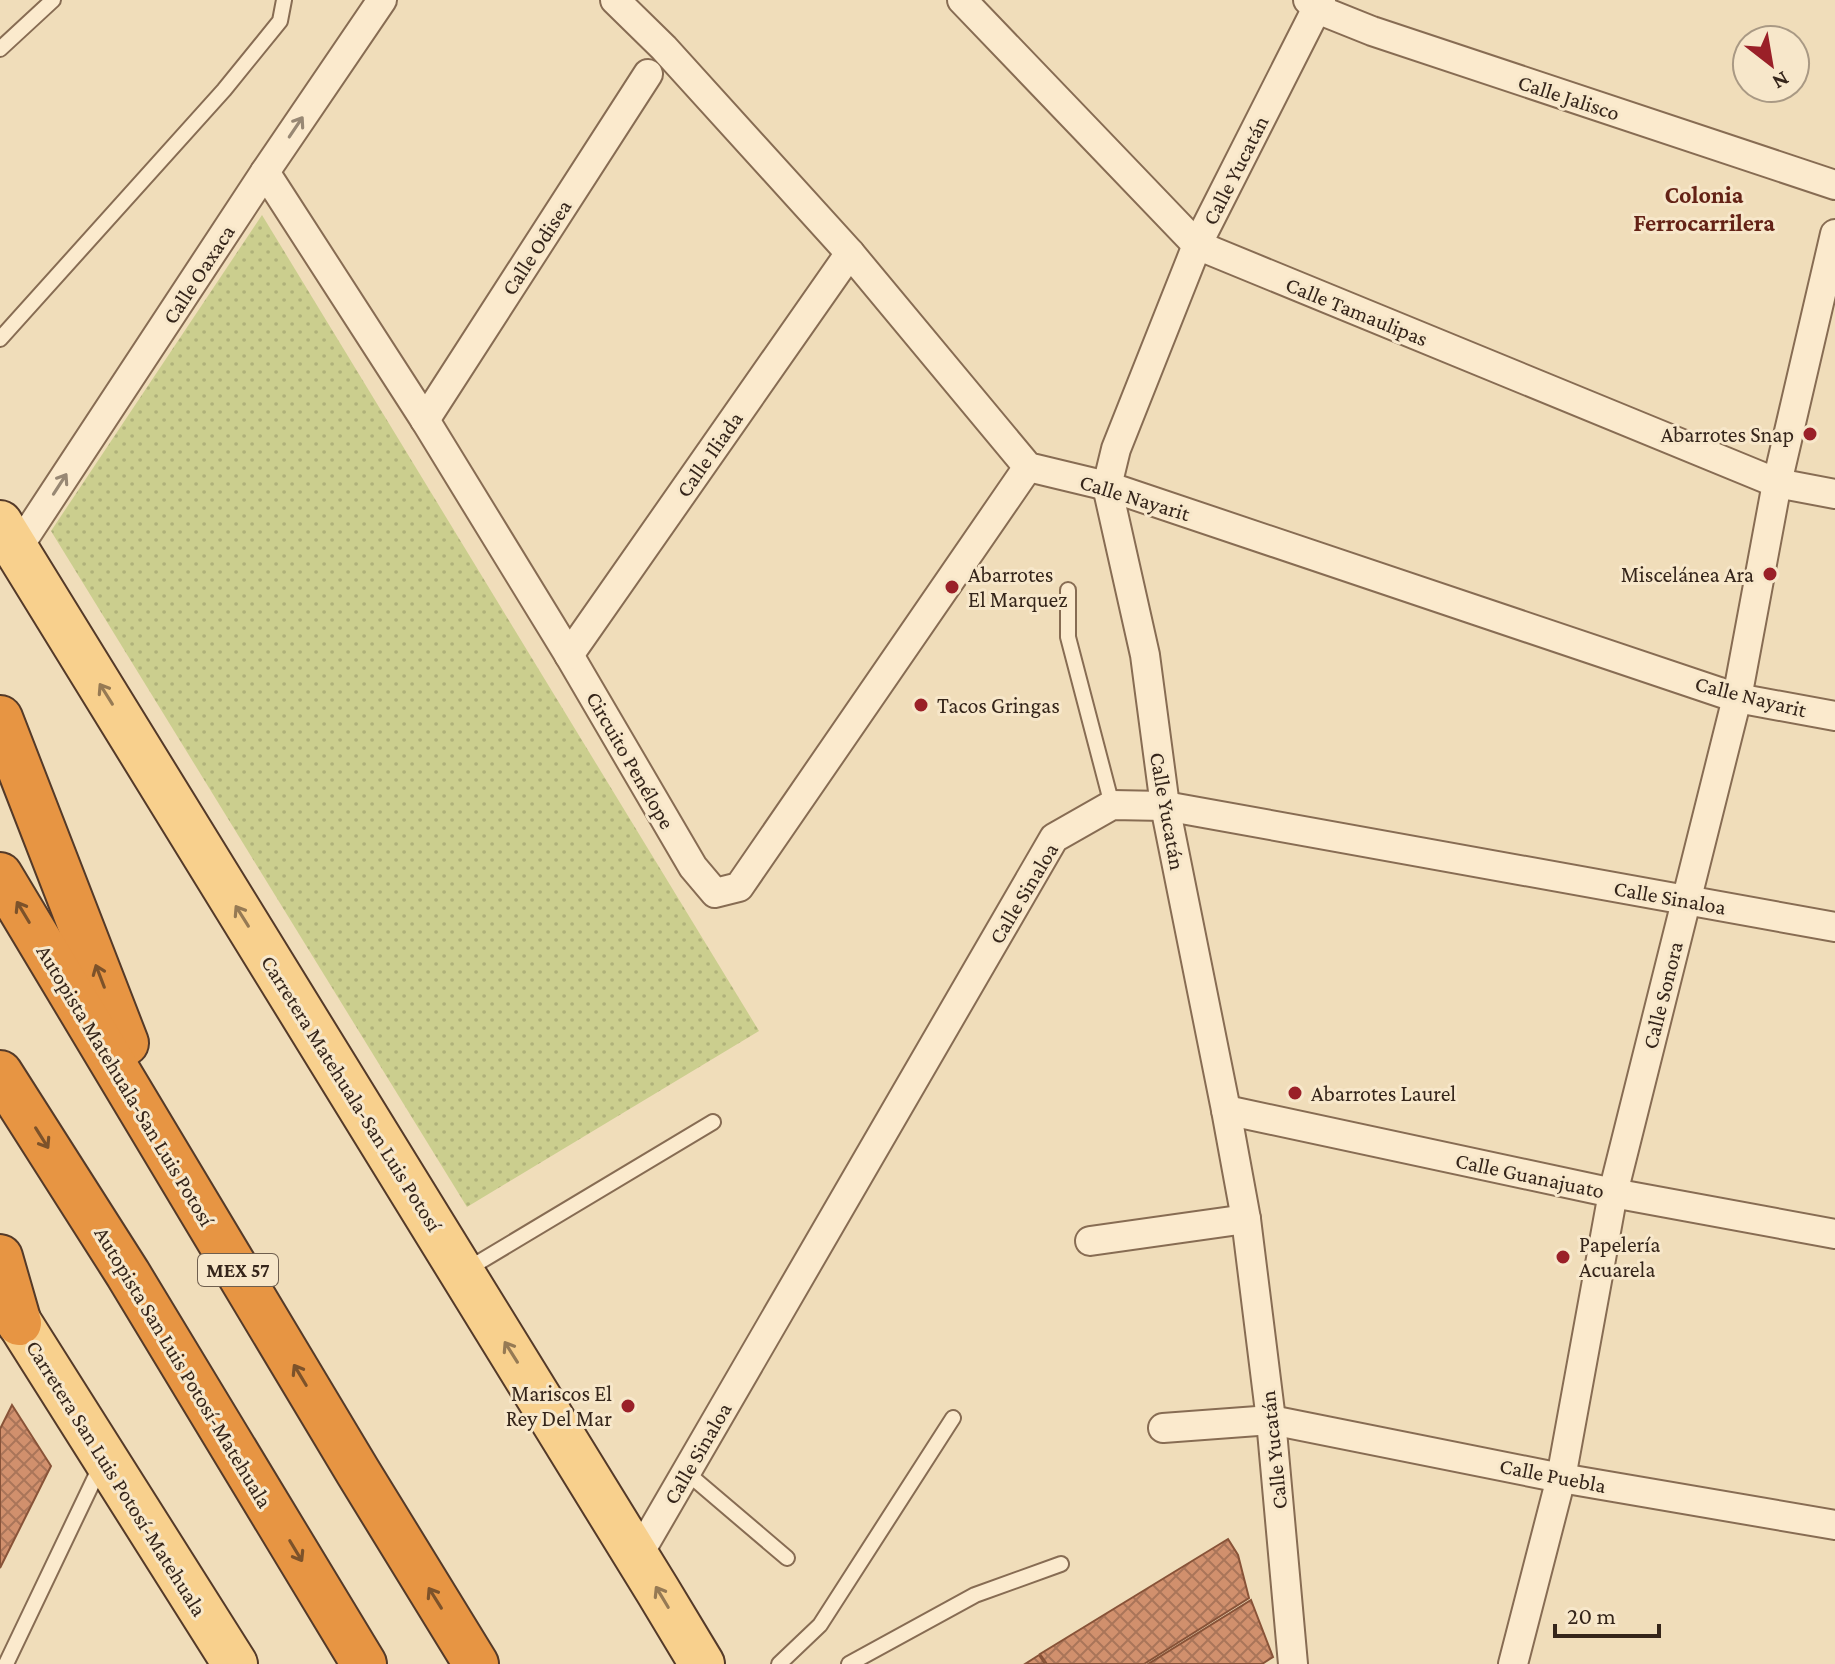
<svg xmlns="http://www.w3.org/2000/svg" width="1835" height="1664" font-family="'Crimson Pro',serif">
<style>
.grass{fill:url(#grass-dots)}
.building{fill:url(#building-cross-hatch);stroke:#885338;stroke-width:2}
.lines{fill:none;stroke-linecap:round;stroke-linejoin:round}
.service-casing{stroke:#876c53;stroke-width:18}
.minor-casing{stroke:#876c53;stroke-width:32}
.primary-casing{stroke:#543a29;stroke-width:48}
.motorway-casing{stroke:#543a29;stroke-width:48}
.service{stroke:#fbeacd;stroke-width:14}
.minor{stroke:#fbeacd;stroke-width:28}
.primary{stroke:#f8d08d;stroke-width:44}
.motorway{stroke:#e79543;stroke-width:44}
.oneway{stroke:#988874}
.oneway2{stroke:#967a54}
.oneway3{stroke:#7c522a}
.poi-dot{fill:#9a2028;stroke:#f7e7ca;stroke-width:3}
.labels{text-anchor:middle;stroke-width:6;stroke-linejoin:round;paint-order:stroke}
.shield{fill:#f7e7ca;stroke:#6f5f4f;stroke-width:2}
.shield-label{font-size:20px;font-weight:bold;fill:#35251a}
.street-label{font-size:22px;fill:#35251a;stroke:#f7e7ca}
.poi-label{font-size:22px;fill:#35251a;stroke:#f7e7ca;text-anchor:start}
.neighbourhood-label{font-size:24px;font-weight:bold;fill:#642216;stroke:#f7e7ca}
</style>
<defs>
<pattern id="grass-dots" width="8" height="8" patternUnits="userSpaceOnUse" patternTransform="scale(2)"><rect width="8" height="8" fill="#cbce8e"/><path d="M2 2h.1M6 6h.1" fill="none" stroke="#afb17a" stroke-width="1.8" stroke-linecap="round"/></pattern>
<pattern id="building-cross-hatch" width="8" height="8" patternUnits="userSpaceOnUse" patternTransform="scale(2)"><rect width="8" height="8" fill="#d1906d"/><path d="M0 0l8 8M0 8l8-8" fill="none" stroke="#aa7559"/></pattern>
</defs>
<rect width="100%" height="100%" fill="#f0ddba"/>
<path class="grass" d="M 262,215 L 759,1031 L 467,1207 L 51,531 Z"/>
<g class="building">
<path d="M 12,1405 L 51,1466 L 0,1568 L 0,1429 Z"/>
<path d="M 1228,1539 L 1238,1555 L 1249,1598 L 1144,1664 L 1047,1664 L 1040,1654 Z"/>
<path d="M 1251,1600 L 1273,1657 L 1262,1664 L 1148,1664 Z"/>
<path d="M 1039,1655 L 1045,1664 L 1025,1664 Z"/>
</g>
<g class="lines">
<defs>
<g id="service">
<path d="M 0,49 L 53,0"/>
<path d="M 0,339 L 224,90 L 280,21 L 284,0"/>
<path d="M 1068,590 L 1068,637 L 1112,805"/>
<path d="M 466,1270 L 713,1122"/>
<path d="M 686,1472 L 787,1558"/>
<path d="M 6,1664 L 101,1465"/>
<path d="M 779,1664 L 820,1625 L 953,1418"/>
<path d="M 849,1664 L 975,1595 L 1061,1564"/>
</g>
<g id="minor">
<path d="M 615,0 L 664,48 L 850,253 L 1028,467 L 1107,486 L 1737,698 L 1835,716"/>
<path d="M 962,0 L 1197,245 L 1777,483 L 1835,494"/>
<path d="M 1308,0 L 1317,9 L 1372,31 L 1835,185"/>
<path d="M 265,172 L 425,420 L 569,655 L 693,867 L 715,893 L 739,887 L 1028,467"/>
<path d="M 425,420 L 648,74"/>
<path d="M 17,549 L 265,172 L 382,0"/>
<path d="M 569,655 L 850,253"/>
<path d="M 1226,1110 L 1613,1193 L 1835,1234"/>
<path d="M 1090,1241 L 1246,1219"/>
<path d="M 1163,1428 L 1271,1420 L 1561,1478 L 1835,1525"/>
<path d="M 637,1557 L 1054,838 L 1112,805 L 1165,806 L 1835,927"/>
<path d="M 1293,1664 L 1271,1420 L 1246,1219 L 1226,1110 L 1165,806 L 1145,655 L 1107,486 L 1116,449 L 1197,245 L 1321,0"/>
<path d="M 1513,1664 L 1561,1478 L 1613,1193 L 1737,698 L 1777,483 L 1835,234"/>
</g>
<g id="primary">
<path d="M 0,523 L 658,1591 L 702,1664"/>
<path d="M 0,1292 L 235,1664"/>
</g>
<g id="motorway">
<path d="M 0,718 L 126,1043"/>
<path d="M 0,875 L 358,1472 L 476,1664"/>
<path d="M 0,1073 L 128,1274 L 364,1664"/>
<path d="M 0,1257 L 19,1323"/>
</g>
</defs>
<use href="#service" class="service-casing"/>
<use href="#minor" class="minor-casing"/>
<use href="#primary" class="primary-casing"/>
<use href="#motorway" class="motorway-casing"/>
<use href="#service" class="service"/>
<use href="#minor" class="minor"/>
<use href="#primary" class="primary"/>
<use href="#motorway" class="motorway"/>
</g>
<defs><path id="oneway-shaft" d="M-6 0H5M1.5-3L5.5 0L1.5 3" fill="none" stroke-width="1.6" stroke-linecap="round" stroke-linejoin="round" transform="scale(2)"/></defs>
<g class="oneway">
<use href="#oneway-shaft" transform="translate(296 127) rotate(-56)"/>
<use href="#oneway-shaft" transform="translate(60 484) rotate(-57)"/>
</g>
<g class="oneway2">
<use href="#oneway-shaft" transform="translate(106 694) rotate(-122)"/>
<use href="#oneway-shaft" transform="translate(242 916) rotate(-122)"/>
<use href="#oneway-shaft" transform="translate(511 1352) rotate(-122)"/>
<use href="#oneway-shaft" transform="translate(662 1597) rotate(-121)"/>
</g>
<g class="oneway3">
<use href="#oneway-shaft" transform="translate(23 912) rotate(-121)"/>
<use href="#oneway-shaft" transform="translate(100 976) rotate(-111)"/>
<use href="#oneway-shaft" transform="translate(42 1138) rotate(58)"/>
<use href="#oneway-shaft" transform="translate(300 1375) rotate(-121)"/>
<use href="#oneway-shaft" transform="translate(296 1551) rotate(59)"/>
<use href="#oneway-shaft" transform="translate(435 1598) rotate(-122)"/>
</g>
<g class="poi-dot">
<circle cx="1810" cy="434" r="8"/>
<circle cx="1770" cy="574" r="8"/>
<circle cx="952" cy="587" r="8"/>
<circle cx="921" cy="705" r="8"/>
<circle cx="1295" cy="1093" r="8"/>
<circle cx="1563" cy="1257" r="8"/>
<circle cx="628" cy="1406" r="8"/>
</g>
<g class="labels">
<rect class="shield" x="198" y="1254" width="80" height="32" rx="6"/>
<g class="shield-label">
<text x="238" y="1277">MEX 57</text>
</g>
<g class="street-label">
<text transform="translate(1569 97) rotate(18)" y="8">Calle Jalisco</text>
<text transform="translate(1235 170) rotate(-63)" y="8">Calle Yucatán</text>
<text transform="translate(536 247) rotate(-57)" y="8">Calle Odisea</text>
<text transform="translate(198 274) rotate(-57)" y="8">Calle Oaxaca</text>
<text transform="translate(1357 311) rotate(22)" y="8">Calle Tamaulipas</text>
<text transform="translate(709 454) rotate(-55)" y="8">Calle Iliada</text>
<text transform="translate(1135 497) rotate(17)" y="8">Calle Nayarit</text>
<text transform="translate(1751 696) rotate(14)" y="8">Calle Nayarit</text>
<text transform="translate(631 760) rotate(60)" y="8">Circuito Penélope</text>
<text transform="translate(1168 811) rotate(80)" y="8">Calle Yucatán</text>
<text transform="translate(1023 893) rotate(-59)" y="8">Calle Sinaloa</text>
<text transform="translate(1670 897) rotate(10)" y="8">Calle Sinaloa</text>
<text transform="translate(1662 995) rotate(-76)" y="8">Calle Sonora</text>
<text transform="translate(126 1085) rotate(59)" y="8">Autopista Matehuala-San Luis Potosí</text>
<text transform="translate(352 1093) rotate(58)" y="8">Carretera Matehuala-San Luis Potosí</text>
<text transform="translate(1530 1175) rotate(12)" y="8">Calle Guanajuato</text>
<text transform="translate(184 1367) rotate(59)" y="8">Autopista San Luis Potosí-Matehuala</text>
<text transform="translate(1273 1450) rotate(-96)" y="8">Calle Yucatán</text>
<text transform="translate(697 1453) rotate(-60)" y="8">Calle Sinaloa</text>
<text transform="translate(1553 1475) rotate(11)" y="8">Calle Puebla</text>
<text transform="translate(117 1478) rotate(58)" y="8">Carretera San Luis Potosí-Matehuala</text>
</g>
<g class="poi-label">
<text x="1794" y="442" text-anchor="end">Abarrotes Snap</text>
<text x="968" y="582">Abarrotes<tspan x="968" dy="25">El Marquez</tspan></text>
<text x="1754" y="582" text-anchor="end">Miscelánea Ara</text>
<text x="937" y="713">Tacos Gringas</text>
<text x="1311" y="1101">Abarrotes Laurel</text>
<text x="1579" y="1252">Papelería<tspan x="1579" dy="25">Acuarela</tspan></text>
<text x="612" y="1401" text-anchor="end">Mariscos El<tspan x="612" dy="25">Rey Del Mar</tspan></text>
</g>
<g class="neighbourhood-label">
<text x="1704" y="203">Colonia<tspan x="1704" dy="28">Ferrocarrilera</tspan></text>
</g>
</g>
<g transform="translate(1771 64) rotate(149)"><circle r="38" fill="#f7e7ca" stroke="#a99984" stroke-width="2"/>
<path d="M0-6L14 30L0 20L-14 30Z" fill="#9a2028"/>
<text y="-12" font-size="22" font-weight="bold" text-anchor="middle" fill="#35251a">N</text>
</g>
<path d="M1555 1624v12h104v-12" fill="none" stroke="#35251a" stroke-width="4"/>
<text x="1567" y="1624" font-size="24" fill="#35251a" stroke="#f7e7ca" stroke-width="6" paint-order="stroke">20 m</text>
</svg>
